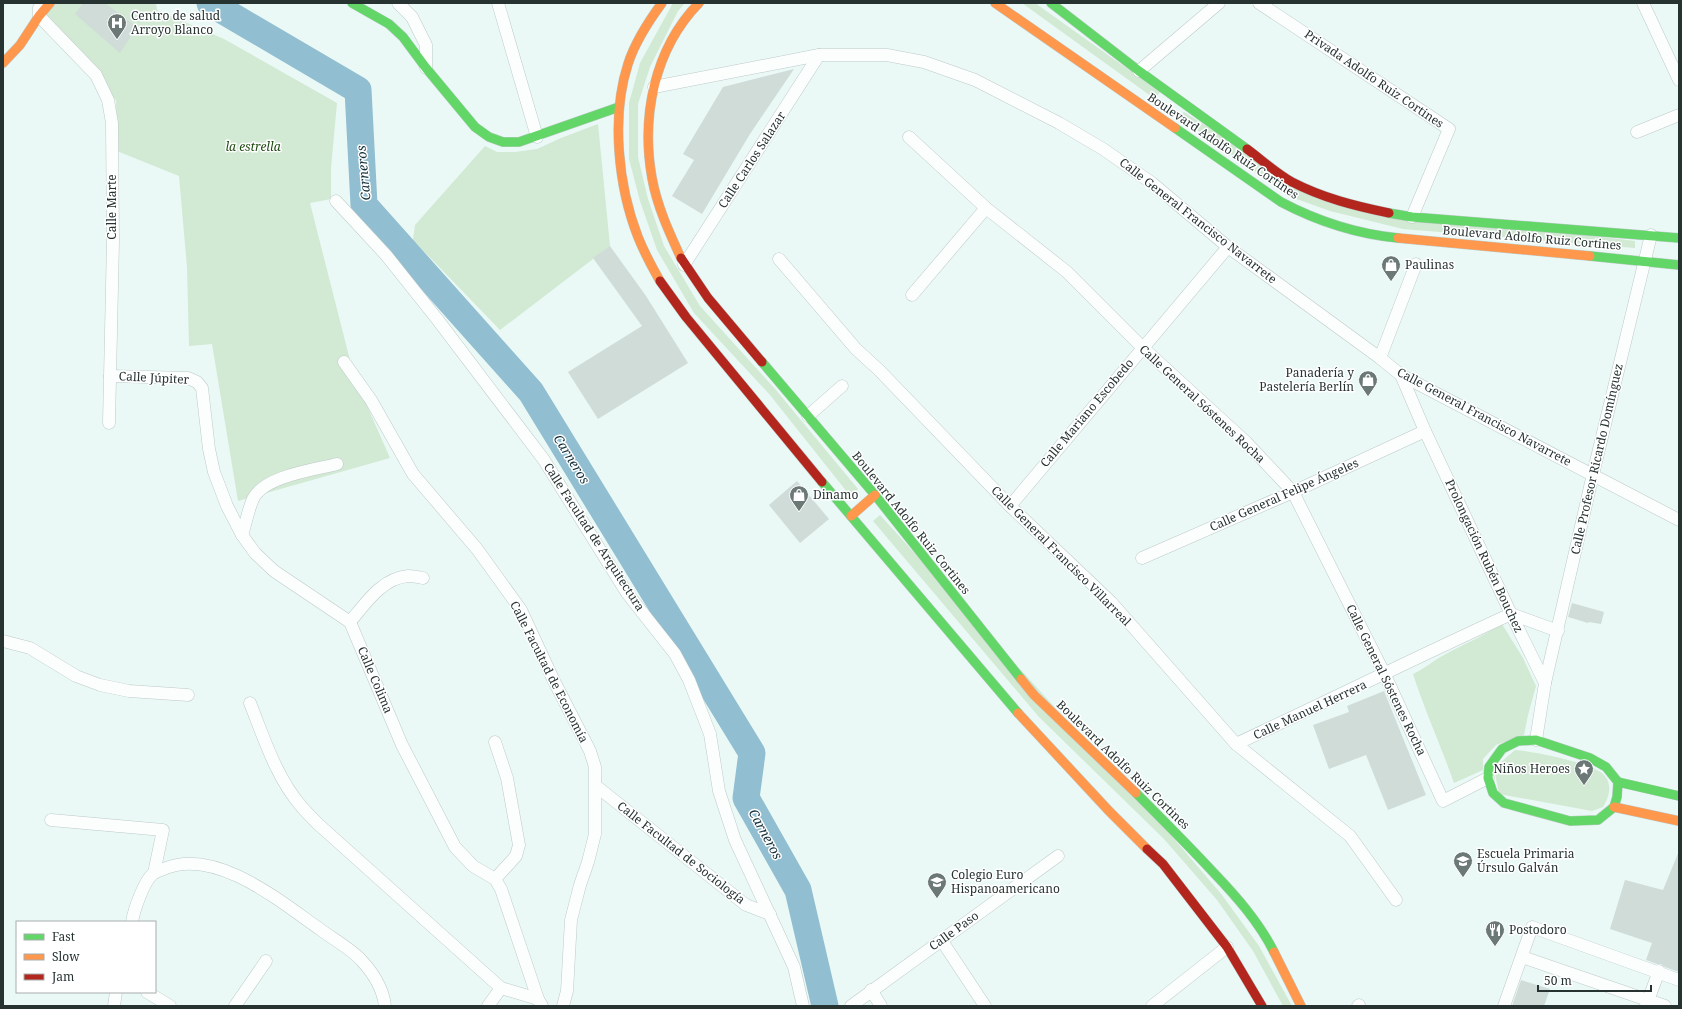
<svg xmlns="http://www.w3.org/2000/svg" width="1682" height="1009" font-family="'Noto Serif',serif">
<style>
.green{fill:#d2e9d4}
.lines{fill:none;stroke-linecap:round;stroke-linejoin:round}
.river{stroke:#91bed0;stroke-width:27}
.building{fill:#d0dcd8}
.street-casing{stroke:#bdcac8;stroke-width:13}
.fast-casing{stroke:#bdcac8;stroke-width:10}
.slow-casing{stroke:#bdcac8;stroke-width:10}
.jam-casing{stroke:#bdcac8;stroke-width:10}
.street{stroke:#fcfefe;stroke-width:12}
.fast{stroke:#63d668;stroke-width:9}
.slow{stroke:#ff974d;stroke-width:9}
.jam{stroke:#b3261e;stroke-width:9}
.labels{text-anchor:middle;stroke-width:3;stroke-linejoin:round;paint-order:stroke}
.poi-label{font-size:12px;fill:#263331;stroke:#fff;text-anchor:start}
.street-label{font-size:12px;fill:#263331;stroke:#fff}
.park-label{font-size:12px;font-style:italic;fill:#1c4a0f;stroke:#fff}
.water-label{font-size:13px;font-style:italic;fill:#112e3a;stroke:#fff}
</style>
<rect width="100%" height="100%" fill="#eaf9f6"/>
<g class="green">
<path d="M 54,3 L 156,3 L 157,10 L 224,39 L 337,103 L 331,168 L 331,199 L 310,203 L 354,376 L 390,458 L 238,501 L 212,344 L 189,346 L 187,267 L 179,176 L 117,151 L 116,100 L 57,33 L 39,16 Z"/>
<path d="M 673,3 L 685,3 L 678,11 L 650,67 L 638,104 L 638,157 L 648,199 L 664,246 L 700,306 L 776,390 L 858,489 L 851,497 L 770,395 L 694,313 L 657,250 L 640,201 L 629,159 L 629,103 L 640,63 Z"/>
<path d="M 1022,3 L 1035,3 L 1160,92 L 1155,99 Z"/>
<path d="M 1184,112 L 1332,204 L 1635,241 L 1635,248 L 1403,229 L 1330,211 L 1291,197 L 1179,117 Z"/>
<path d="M 598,124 L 610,246 L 500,330 L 413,240 L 415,225 L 485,146 L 497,152 L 515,152 L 537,149 L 561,138 Z"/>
<path d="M 880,515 L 1170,834 L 1222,895 L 1259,946 L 1292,1006 L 1283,1006 L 1253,951 L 1217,900 L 1164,839 L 1039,717 L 873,521 Z"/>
<path d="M 1502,624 L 1523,658 L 1536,686 L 1528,715 L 1524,735 L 1496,745 L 1483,759 L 1483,770 L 1454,783 C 1441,746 1425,711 1413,674 C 1424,669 1433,661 1444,655 C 1464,644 1483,636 1502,624 Z"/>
<path d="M 1515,750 C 1532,751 1593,763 1604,775 C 1613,785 1609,797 1603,807 L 1592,811 L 1499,794 L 1494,768 Z"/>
</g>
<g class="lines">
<path class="river" d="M 210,3 L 358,90 L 364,205 L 531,392 L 752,753 L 746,798 L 798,890 L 825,1006"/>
</g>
<g class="building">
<path d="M 83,3 L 105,3 L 137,27 L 120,53 L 75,14 Z"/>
<path d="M 794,69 L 750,134 L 702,214 L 672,196 L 694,160 L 683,154 L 723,87 Z"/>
<path d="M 610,246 L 646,296 L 688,363 L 598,419 L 568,372 L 642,326 L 593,258 Z"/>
<path d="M 797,481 L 829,519 L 800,543 L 769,505 Z"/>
<path d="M 1572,603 L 1604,612 L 1601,624 L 1589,622 L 1588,623 L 1568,617 Z"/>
<path d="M 1384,691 L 1426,795 L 1388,810 L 1366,755 L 1329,769 L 1313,725 L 1349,712 L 1347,706 Z"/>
<path d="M 1679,851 L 1679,972 L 1665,967 L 1661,964 L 1657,964 L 1646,960 L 1652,943 L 1610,929 L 1625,880 L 1663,890 Z"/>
<path d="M 1521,980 L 1550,989 L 1544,1006 L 1512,1006 Z"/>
</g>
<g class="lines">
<defs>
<g id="street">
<path d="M 398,3 L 412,17 L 426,45 L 426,68"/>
<path d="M 498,3 L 537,137"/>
<path d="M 1259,3 L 1449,129 L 1412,217"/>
<path d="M 1643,3 L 1679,80"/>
<path d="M 39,8 L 39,16 L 96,75 L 108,100 L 112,123 L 113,241 L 109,423"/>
<path d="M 1139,71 L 1219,3"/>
<path d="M 654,87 L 819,55 L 887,55 L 924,62 L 975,80 L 1059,123 L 1103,149 L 1152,183 L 1228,247 L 1380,358 L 1401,375 L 1679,520"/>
<path d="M 1637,132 L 1679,115"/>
<path d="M 909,137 L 986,208 L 1067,272 L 1142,347 L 1246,442 L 1293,492 L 1385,675 L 1443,801 L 1488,778"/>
<path d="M 336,201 L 386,255 L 437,319 L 544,460 L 627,593 L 675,654 L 689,680 L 710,734 L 719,791 L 735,840 L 794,967 L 803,1006"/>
<path d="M 779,259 L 856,349 L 879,370 L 1010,506 L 1111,602 L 1236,744 L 1350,836 L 1396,900"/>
<path d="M 684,265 L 819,55"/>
<path d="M 912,295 L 986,208"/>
<path d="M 1380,358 L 1416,264"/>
<path d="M 344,362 L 371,400 L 413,474 L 477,549 L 521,610 L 554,681 L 590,751 L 595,767 L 595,834 L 588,862 L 580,885 L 571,920 L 567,991 L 563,1006"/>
<path d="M 1401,375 L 1425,431 L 1511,614 L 1545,683 L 1536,740"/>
<path d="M 110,376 L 188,378 L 197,382 L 202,388 L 209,449 L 214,472 L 227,506 L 242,535 L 255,553 L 274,571 L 350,622 L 402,745 L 455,847 L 473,866 L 495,879 L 501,889 L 538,999 L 542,1006"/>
<path d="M 808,416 L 842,386"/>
<path d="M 1010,506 L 1228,247"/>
<path d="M 242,535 C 246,523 248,510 253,499 C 264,476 314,470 337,464"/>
<path d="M 1142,558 L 1293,492 L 1425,431"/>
<path d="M 350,622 C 365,604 382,578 408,576 C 412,576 418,577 423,578"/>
<path d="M 3,641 L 30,648 L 76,676 L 100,685 L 129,691 L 188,695"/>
<path d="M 1545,683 L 1593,474 L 1651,235"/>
<path d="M 250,703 C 264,738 276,777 301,806 C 306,812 312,818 318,824 L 501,988 L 538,999"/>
<path d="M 1236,744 C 1328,701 1419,656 1511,614 L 1558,631"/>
<path d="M 596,786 L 746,905 L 770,914"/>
<path d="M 51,820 L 163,830 L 154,873"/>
<path d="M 495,879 L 516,856 L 519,845 L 507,778 L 495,742"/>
<path d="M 132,922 C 134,910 144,880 154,873 C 157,871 162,870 166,868 C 217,848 281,902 321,930 C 332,938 354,951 362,961 C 374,974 383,989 385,1006"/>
<path d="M 942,941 L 985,1006"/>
<path d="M 1522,957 L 1665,1006"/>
<path d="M 871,990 L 881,1006"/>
<path d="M 147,992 L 170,1006"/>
<path d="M 114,1006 L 116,992"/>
<path d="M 235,1006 L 266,961"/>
<path d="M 488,1006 L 501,988"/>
<path d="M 851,1006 L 1058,856"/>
<path d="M 1152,1006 L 1227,947"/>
<path d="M 1358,1006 L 1359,1005"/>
<path d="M 1504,1006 L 1532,927 L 1679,980"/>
<path d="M 1646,1006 L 1659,971"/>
</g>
<g id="fast">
<path d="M 352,3 L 389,24 L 403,37 L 426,68 L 475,127 L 489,137 L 503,142 L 519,142 L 619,107"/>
<path d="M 1051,3 L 1139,71 L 1247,149"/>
<path d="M 1175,128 L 1281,202 C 1317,221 1357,234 1398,238"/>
<path d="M 1389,213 L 1412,217 L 1679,238"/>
<path d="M 1590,256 L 1679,265"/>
<path d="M 762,362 L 875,495 L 1021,679"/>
<path d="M 822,482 L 1018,713"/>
<path d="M 1536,740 L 1590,758 L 1606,767 L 1618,782 L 1617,797 L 1614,807 L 1598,820 L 1570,821 L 1504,803 L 1493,793 L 1488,778 L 1489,767 L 1502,749 L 1518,741 Z"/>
<path d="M 1618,782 L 1679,796"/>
<path d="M 1136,793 C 1162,819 1188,845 1213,872 C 1236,896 1259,922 1274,952"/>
</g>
<g id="slow">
<path d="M 995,3 L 1175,128"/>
<path d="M 3,63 L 20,45 L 39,16 L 50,3"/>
<path d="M 1398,238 L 1590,256"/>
<path d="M 681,258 C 669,232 657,206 652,178 C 641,117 654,49 699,3"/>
<path d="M 660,281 C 652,267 644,252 638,237 C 618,186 611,116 628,64 C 635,42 648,22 662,3"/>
<path d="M 851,516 L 875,495"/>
<path d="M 1021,679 L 1034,695 L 1136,793"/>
<path d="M 1018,713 L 1109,811 L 1147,849"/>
<path d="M 1614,807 L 1679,821"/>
<path d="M 1274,952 L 1301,1006"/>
</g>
<g id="jam">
<path d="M 1247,149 C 1262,160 1276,173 1292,182 C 1323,198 1355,206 1389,213"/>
<path d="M 681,258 L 708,298 L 762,362"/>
<path d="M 660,281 L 686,317 L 822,482"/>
<path d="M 1147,849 L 1163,864 L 1227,947 L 1262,1006"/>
</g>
</defs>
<use href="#street" class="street-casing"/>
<use href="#fast" class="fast-casing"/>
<use href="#slow" class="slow-casing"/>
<use href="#jam" class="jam-casing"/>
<use href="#street" class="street"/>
<use href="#fast" class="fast"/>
<use href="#slow" class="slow"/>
<use href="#jam" class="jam"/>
</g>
<defs>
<symbol id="hospital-pin" viewBox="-11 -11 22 30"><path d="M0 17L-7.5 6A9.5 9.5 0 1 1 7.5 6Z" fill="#6b7876" stroke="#fff"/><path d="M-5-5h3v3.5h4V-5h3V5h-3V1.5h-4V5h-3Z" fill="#fff"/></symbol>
<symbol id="shop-pin" viewBox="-11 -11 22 30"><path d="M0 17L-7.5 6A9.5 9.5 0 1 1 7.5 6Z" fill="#6b7876" stroke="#fff"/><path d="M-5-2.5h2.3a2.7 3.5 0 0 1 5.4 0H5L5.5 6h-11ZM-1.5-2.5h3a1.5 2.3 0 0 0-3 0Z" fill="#fff"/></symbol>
<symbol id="sight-pin" viewBox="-11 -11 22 30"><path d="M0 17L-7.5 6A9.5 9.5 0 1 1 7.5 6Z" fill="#6b7876" stroke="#fff"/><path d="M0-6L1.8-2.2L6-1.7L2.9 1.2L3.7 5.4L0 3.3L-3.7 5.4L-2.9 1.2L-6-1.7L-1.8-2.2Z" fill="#fff"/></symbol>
<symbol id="school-pin" viewBox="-11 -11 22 30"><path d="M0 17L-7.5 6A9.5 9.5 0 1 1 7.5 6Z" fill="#6b7876" stroke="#fff"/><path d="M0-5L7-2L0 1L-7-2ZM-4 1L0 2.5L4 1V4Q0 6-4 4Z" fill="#fff"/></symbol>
<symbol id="restaurant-pin" viewBox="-11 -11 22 30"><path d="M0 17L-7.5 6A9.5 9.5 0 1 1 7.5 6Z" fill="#6b7876" stroke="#fff"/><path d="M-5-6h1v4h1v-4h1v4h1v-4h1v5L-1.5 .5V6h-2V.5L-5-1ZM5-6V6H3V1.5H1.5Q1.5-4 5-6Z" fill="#fff"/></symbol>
</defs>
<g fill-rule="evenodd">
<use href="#hospital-pin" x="106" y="12" width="22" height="30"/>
<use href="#shop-pin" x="1380" y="254" width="22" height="30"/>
<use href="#shop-pin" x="1357" y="369" width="22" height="30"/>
<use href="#shop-pin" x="788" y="484" width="22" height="30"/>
<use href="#sight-pin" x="1573" y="758" width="22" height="30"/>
<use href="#school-pin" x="1452" y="850" width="22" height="30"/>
<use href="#school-pin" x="926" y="871" width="22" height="30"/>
<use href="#restaurant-pin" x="1484" y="919" width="22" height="30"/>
</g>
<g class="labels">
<g class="poi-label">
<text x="131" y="20">Centro de salud<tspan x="131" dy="14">Arroyo Blanco</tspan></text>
<text x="1405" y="269">Paulinas</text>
<text x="1354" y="377" text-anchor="end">Panadería y<tspan x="1354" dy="14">Pastelería Berlín</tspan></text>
<text x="813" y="499">Dinamo</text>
<text x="1570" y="773" text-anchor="end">Niños Heroes</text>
<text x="1477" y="858">Escuela Primaria<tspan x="1477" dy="14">Úrsulo Galván</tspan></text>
<text x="951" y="879">Colegio Euro<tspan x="951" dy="14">Hispanoamericano</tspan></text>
<text x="1509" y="934">Postodoro</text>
</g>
<g class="street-label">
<text transform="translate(1374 79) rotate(34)" y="4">Privada Adolfo Ruiz Cortines</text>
<text transform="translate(1223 146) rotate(34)" y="4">Boulevard Adolfo Ruiz Cortines</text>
<text transform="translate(752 160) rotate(-57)" y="4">Calle Carlos Salazar</text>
<text transform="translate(112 207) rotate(-90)" y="4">Calle Marte</text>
<text transform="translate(1198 221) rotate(38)" y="4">Calle General Francisco Navarrete</text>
<text transform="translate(1532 238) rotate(5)" y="4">Boulevard Adolfo Ruiz Cortines</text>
<text transform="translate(154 378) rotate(3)" y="4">Calle Júpiter</text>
<text transform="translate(1202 404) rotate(43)" y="4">Calle General Sóstenes Rocha</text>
<text transform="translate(1087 413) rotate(-50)" y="4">Calle Mariano Escobedo</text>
<text transform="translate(1484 417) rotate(28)" y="4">Calle General Francisco Navarrete</text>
<text transform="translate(1597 459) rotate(-77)" y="4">Calle Profesor Ricardo Domínguez</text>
<text transform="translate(1284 495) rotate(-24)" y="4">Calle General Felipe Ángeles</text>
<text transform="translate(911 523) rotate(51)" y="4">Boulevard Adolfo Ruiz Cortines</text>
<text transform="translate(594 537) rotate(57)" y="4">Calle Facultad de Arquitectura</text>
<text transform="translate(1061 556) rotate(45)" y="4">Calle General Francisco Villarreal</text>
<text transform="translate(1484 556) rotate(65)" y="4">Prolongación Rubén Bouchez</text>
<text transform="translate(549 672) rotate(63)" y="4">Calle Facultad de Economía</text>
<text transform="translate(375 680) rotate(67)" y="4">Calle Colima</text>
<text transform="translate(1386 680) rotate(64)" y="4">Calle General Sóstenes Rocha</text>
<text transform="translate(1310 710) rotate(-25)" y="4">Calle Manuel Herrera</text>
<text transform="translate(1123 765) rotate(44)" y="4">Boulevard Adolfo Ruiz Cortines</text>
<text transform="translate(681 853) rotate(38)" y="4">Calle Facultad de Sociología</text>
<text transform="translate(954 931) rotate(-36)" y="4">Calle Paso</text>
</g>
<g class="park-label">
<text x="253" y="151">la estrella</text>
</g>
<g class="water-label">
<text transform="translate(363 173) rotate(-95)" y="5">Carneros</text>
<text transform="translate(572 459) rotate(58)" y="5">Carneros</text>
<text transform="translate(766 834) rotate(61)" y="5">Carneros</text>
</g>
</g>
<rect width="1682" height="1009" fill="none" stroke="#263331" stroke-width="8"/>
<rect x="16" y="921" width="140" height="72" fill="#ffffff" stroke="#a8adad"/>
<rect x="24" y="934" width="20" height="6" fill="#63d668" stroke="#a8adad"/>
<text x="52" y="941" font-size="12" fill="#263331">Fast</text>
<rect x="24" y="954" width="20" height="6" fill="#ff974d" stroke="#a8adad"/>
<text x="52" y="961" font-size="12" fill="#263331">Slow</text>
<rect x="24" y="974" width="20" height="6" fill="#b3261e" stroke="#a8adad"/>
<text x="52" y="981" font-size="12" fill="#263331">Jam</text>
<path d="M1538 985v6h113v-6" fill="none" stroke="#263331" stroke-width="2"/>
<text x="1544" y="985" font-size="12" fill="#263331" stroke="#ffffff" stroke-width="3" paint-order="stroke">50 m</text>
</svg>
